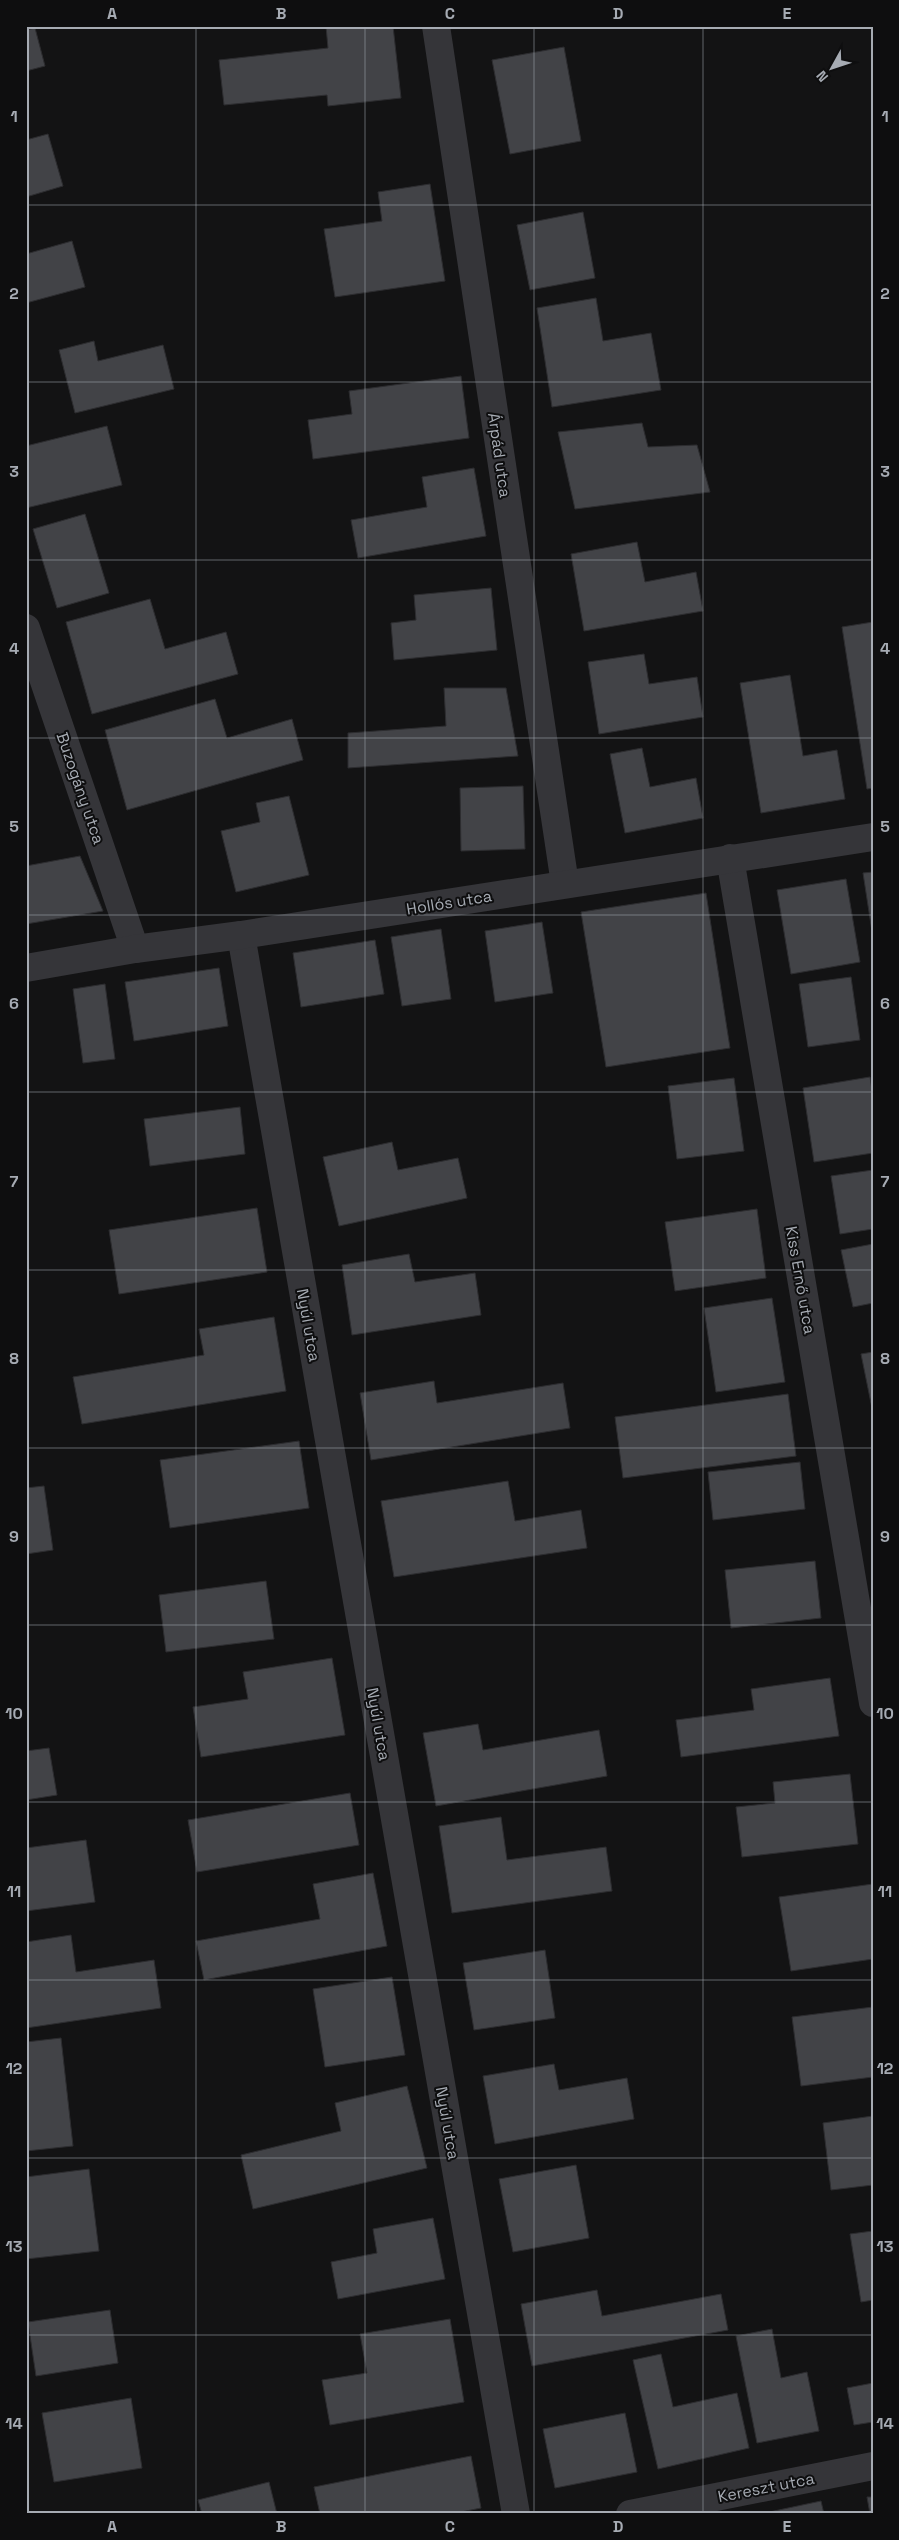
<svg xmlns="http://www.w3.org/2000/svg" width="899" height="2540" font-family="'Space Grotesk',sans-serif">
<style>
.building{fill:#424347;stroke:#2d2d30}
.lines{fill:none;stroke-linecap:round;stroke-linejoin:round}
.minor{stroke:#353539;stroke-width:28}
.grid{fill:none;stroke:#a6abb3;stroke-width:1;stroke-opacity:0.55}
.labels{text-anchor:middle;stroke-width:4;stroke-linejoin:round;paint-order:stroke}
.street-label{font-size:16px;fill:#a6abb3;stroke:#0e0e0f}
.neatline{fill:none;stroke:#a6abb3;stroke-width:2}
.grid-label{font-size:16px;text-anchor:middle;font-weight:bold;fill:#a6abb3}
</style>
<rect width="100%" height="100%" fill="#131314"/>
<g class="building">
<path d="M 326,26 L 393,26 L 401,98 L 328,106 L 327,95 L 224,105 L 219,60 L 328,48 Z"/>
<path d="M 35,28 L 45,66 L 26,71 L 26,30 Z"/>
<path d="M 564,47 L 581,141 L 510,154 L 492,60 Z"/>
<path d="M 48,134 L 63,186 L 26,197 L 26,140 Z"/>
<path d="M 430,184 L 445,281 L 335,297 L 324,229 L 382,221 L 378,192 Z"/>
<path d="M 583,212 L 595,278 L 530,290 L 517,225 Z"/>
<path d="M 72,241 L 85,287 L 26,303 L 26,254 Z"/>
<path d="M 596,298 L 603,341 L 651,333 L 661,390 L 552,407 L 537,308 Z"/>
<path d="M 94,341 L 98,361 L 163,345 L 174,389 L 75,413 L 59,350 Z"/>
<path d="M 461,376 L 469,438 L 313,459 L 308,420 L 352,414 L 349,391 Z"/>
<path d="M 642,423 L 648,447 L 697,445 L 710,492 L 575,509 L 558,432 Z"/>
<path d="M 107,426 L 122,485 L 26,508 L 26,446 Z"/>
<path d="M 474,468 L 486,536 L 358,558 L 351,520 L 427,507 L 422,477 Z"/>
<path d="M 85,514 L 109,593 L 57,608 L 33,529 Z"/>
<path d="M 637,542 L 645,582 L 696,572 L 703,611 L 584,631 L 571,554 Z"/>
<path d="M 491,588 L 497,650 L 394,660 L 391,623 L 416,620 L 414,595 Z"/>
<path d="M 150,599 L 165,649 L 226,632 L 238,674 L 92,714 L 66,622 Z"/>
<path d="M 873,622 L 873,788 L 867,789 L 842,627 Z"/>
<path d="M 644,654 L 649,684 L 697,677 L 703,717 L 599,734 L 588,662 Z"/>
<path d="M 790,675 L 803,756 L 837,750 L 845,799 L 761,813 L 740,683 Z"/>
<path d="M 444,688 L 506,688 L 518,756 L 348,768 L 348,733 L 446,726 Z"/>
<path d="M 215,699 L 227,738 L 292,719 L 303,760 L 127,810 L 105,730 Z"/>
<path d="M 642,748 L 650,787 L 696,778 L 703,818 L 625,833 L 610,754 Z"/>
<path d="M 523,786 L 525,849 L 461,851 L 460,788 Z"/>
<path d="M 289,796 L 309,875 L 236,892 L 221,831 L 260,822 L 256,803 Z"/>
<path d="M 80,856 L 103,911 L 26,924 L 26,866 Z"/>
<path d="M 873,872 L 873,938 L 863,873 Z"/>
<path d="M 846,879 L 860,962 L 791,974 L 777,890 Z"/>
<path d="M 706,893 L 730,1048 L 606,1067 L 581,912 Z"/>
<path d="M 542,922 L 553,993 L 495,1002 L 485,931 Z"/>
<path d="M 441,929 L 451,999 L 402,1006 L 391,937 Z"/>
<path d="M 375,940 L 384,994 L 301,1007 L 293,953 Z"/>
<path d="M 219,968 L 228,1026 L 134,1041 L 125,982 Z"/>
<path d="M 851,977 L 860,1040 L 808,1047 L 799,984 Z"/>
<path d="M 105,984 L 115,1059 L 83,1063 L 73,989 Z"/>
<path d="M 870,1077 L 873,1097 L 873,1153 L 814,1162 L 803,1088 Z"/>
<path d="M 734,1078 L 744,1151 L 677,1159 L 668,1086 Z"/>
<path d="M 240,1107 L 245,1154 L 150,1166 L 144,1119 Z"/>
<path d="M 392,1142 L 398,1170 L 458,1158 L 467,1198 L 339,1226 L 323,1157 Z"/>
<path d="M 873,1170 L 873,1229 L 840,1234 L 831,1176 Z"/>
<path d="M 257,1208 L 267,1272 L 119,1294 L 109,1230 Z"/>
<path d="M 757,1209 L 766,1278 L 675,1291 L 665,1222 Z"/>
<path d="M 873,1244 L 873,1303 L 853,1307 L 841,1250 Z"/>
<path d="M 409,1254 L 415,1282 L 475,1273 L 481,1315 L 352,1335 L 342,1265 Z"/>
<path d="M 772,1298 L 785,1382 L 716,1392 L 704,1308 Z"/>
<path d="M 274,1317 L 286,1391 L 82,1424 L 73,1377 L 204,1355 L 199,1329 Z"/>
<path d="M 873,1352 L 873,1413 L 861,1354 Z"/>
<path d="M 434,1381 L 437,1403 L 563,1383 L 570,1428 L 371,1460 L 360,1393 Z"/>
<path d="M 788,1394 L 796,1456 L 623,1478 L 615,1417 Z"/>
<path d="M 299,1441 L 309,1508 L 170,1528 L 160,1460 Z"/>
<path d="M 800,1462 L 805,1509 L 713,1520 L 708,1472 Z"/>
<path d="M 508,1481 L 515,1521 L 581,1510 L 587,1548 L 394,1577 L 381,1501 Z"/>
<path d="M 44,1486 L 53,1550 L 26,1554 L 26,1488 Z"/>
<path d="M 815,1561 L 821,1618 L 731,1628 L 725,1570 Z"/>
<path d="M 266,1581 L 274,1639 L 166,1652 L 159,1595 Z"/>
<path d="M 332,1658 L 345,1735 L 201,1757 L 193,1707 L 248,1699 L 243,1672 Z"/>
<path d="M 830,1678 L 839,1736 L 681,1757 L 676,1720 L 754,1710 L 751,1689 Z"/>
<path d="M 478,1724 L 483,1750 L 599,1730 L 607,1776 L 436,1806 L 423,1733 Z"/>
<path d="M 49,1748 L 57,1795 L 26,1800 L 26,1751 Z"/>
<path d="M 850,1774 L 858,1844 L 742,1857 L 736,1807 L 775,1803 L 773,1782 Z"/>
<path d="M 350,1793 L 359,1845 L 197,1872 L 188,1820 Z"/>
<path d="M 501,1817 L 507,1860 L 606,1847 L 612,1891 L 452,1913 L 439,1826 Z"/>
<path d="M 86,1840 L 95,1902 L 26,1911 L 26,1848 Z"/>
<path d="M 373,1873 L 387,1946 L 204,1980 L 196,1941 L 320,1919 L 313,1884 Z"/>
<path d="M 873,1884 L 873,1959 L 791,1971 L 779,1897 Z"/>
<path d="M 71,1935 L 76,1972 L 154,1960 L 161,2008 L 26,2028 L 26,1942 Z"/>
<path d="M 545,1950 L 555,2018 L 474,2030 L 463,1963 Z"/>
<path d="M 392,1977 L 405,2055 L 325,2067 L 313,1989 Z"/>
<path d="M 873,2007 L 873,2077 L 801,2086 L 792,2017 Z"/>
<path d="M 61,2038 L 73,2146 L 26,2151 L 26,2042 Z"/>
<path d="M 554,2064 L 559,2090 L 627,2078 L 634,2119 L 495,2144 L 483,2076 Z"/>
<path d="M 407,2086 L 427,2168 L 253,2209 L 241,2155 L 341,2131 L 335,2103 Z"/>
<path d="M 873,2116 L 873,2185 L 831,2190 L 823,2123 Z"/>
<path d="M 576,2165 L 589,2238 L 513,2252 L 499,2179 Z"/>
<path d="M 89,2169 L 99,2251 L 26,2259 L 26,2177 Z"/>
<path d="M 433,2218 L 445,2279 L 338,2299 L 331,2262 L 377,2253 L 373,2229 Z"/>
<path d="M 873,2231 L 873,2300 L 861,2302 L 850,2234 Z"/>
<path d="M 597,2290 L 602,2316 L 721,2294 L 728,2330 L 532,2366 L 521,2304 Z"/>
<path d="M 110,2310 L 118,2363 L 36,2376 L 28,2322 Z"/>
<path d="M 450,2319 L 464,2402 L 330,2425 L 322,2380 L 367,2373 L 360,2334 Z"/>
<path d="M 772,2329 L 781,2378 L 807,2372 L 819,2431 L 757,2443 L 736,2336 Z"/>
<path d="M 661,2354 L 673,2407 L 737,2393 L 749,2448 L 658,2469 L 633,2360 Z"/>
<path d="M 873,2383 L 873,2422 L 854,2425 L 847,2388 Z"/>
<path d="M 131,2398 L 142,2468 L 54,2482 L 42,2413 Z"/>
<path d="M 625,2413 L 637,2472 L 555,2488 L 543,2429 Z"/>
<path d="M 471,2456 L 481,2508 L 451,2514 L 320,2514 L 314,2487 Z"/>
<path d="M 269,2482 L 277,2514 L 202,2514 L 198,2500 Z"/>
<path d="M 867,2497 L 873,2497 L 873,2514 L 870,2514 Z"/>
<path d="M 821,2501 L 824,2514 L 760,2514 Z"/>
</g>
<g class="lines">
<g class="minor">
<path d="M 436,26 L 565,884"/>
<path d="M 26,628 L 135,949"/>
<path d="M 730,858 L 873,1703"/>
<path d="M 241,935 L 516,2514"/>
<path d="M 26,968 L 135,949 L 241,935 L 873,837"/>
<path d="M 630,2514 L 873,2466"/>
</g>
</g>
<path class="grid" d="M 196,26 L 196,2514M 365,26 L 365,2514M 534,26 L 534,2514M 703,26 L 703,2514M 26,205 L 873,205M 26,382 L 873,382M 26,560 L 873,560M 26,738 L 873,738M 26,915 L 873,915M 26,1092 L 873,1092M 26,1270 L 873,1270M 26,1448 L 873,1448M 26,1625 L 873,1625M 26,1802 L 873,1802M 26,1980 L 873,1980M 26,2158 L 873,2158M 26,2335 L 873,2335"/>
<g class="labels">
<g class="street-label">
<text transform="translate(500 455) rotate(82)" y="6">Árpád utca</text>
<text transform="translate(81 788) rotate(71)" y="6">Buzogány utca</text>
<text transform="translate(449 902) rotate(-9)" y="6">Hollós utca</text>
<text transform="translate(801 1280) rotate(80)" y="6">Kiss Ernő utca</text>
<text transform="translate(309 1325) rotate(80)" y="6">Nyúl utca</text>
<text transform="translate(379 1724) rotate(80)" y="6">Nyúl utca</text>
<text transform="translate(448 2123) rotate(80)" y="6">Nyúl utca</text>
<text transform="translate(766 2487) rotate(-11)" y="6">Kereszt utca</text>
</g>
</g>
<rect width="899" height="2540" fill="none" stroke="#0e0e0f" stroke-width="55"/>
<g transform="translate(832 68) rotate(230)" stroke="#0e0e0f" stroke-width="4" paint-order="stroke">
<path d="M0-4L9 19L0 12L-9 19Z" fill="#a6abb3"/>
<text y="-8" font-size="14" font-weight="bold" text-anchor="middle" fill="#a6abb3">N</text>
</g>
<rect x="28" y="28" width="844" height="2484" class="neatline"/>
<g class="grid-label">
<text x="112" y="19">A</text>
<text x="281" y="19">B</text>
<text x="450" y="19">C</text>
<text x="618" y="19">D</text>
<text x="787" y="19">E</text>
<text x="14" y="122">1</text>
<text x="885" y="122">1</text>
<text x="14" y="299">2</text>
<text x="885" y="299">2</text>
<text x="14" y="477">3</text>
<text x="885" y="477">3</text>
<text x="14" y="654">4</text>
<text x="885" y="654">4</text>
<text x="14" y="832">5</text>
<text x="885" y="832">5</text>
<text x="14" y="1009">6</text>
<text x="885" y="1009">6</text>
<text x="14" y="1187">7</text>
<text x="885" y="1187">7</text>
<text x="14" y="1364">8</text>
<text x="885" y="1364">8</text>
<text x="14" y="1542">9</text>
<text x="885" y="1542">9</text>
<text x="14" y="1719">10</text>
<text x="885" y="1719">10</text>
<text x="14" y="1897">11</text>
<text x="885" y="1897">11</text>
<text x="14" y="2074">12</text>
<text x="885" y="2074">12</text>
<text x="14" y="2252">13</text>
<text x="885" y="2252">13</text>
<text x="14" y="2429">14</text>
<text x="885" y="2429">14</text>
<text x="112" y="2532">A</text>
<text x="281" y="2532">B</text>
<text x="450" y="2532">C</text>
<text x="618" y="2532">D</text>
<text x="787" y="2532">E</text>
</g>
</svg>
